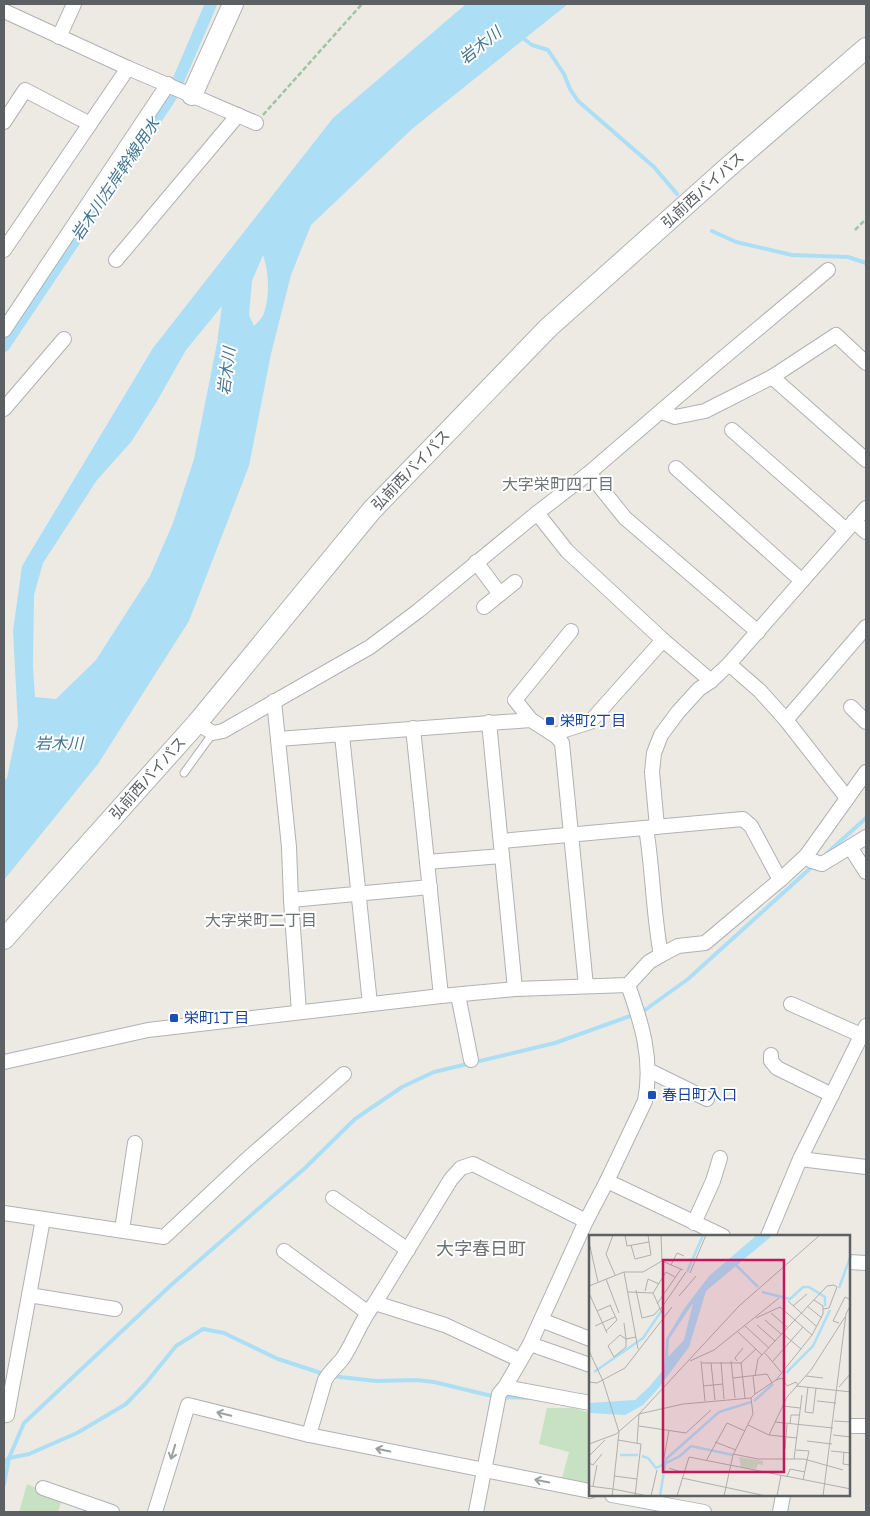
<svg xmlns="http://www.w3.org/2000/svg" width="870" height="1516" font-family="'Sofia Sans Condensed','Noto Sans JP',sans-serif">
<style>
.green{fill:#c7e2c3}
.water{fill:#acdff5;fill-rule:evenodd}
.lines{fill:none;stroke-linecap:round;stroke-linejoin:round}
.stream{stroke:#acdff5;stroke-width:4}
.canal{stroke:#acdff5;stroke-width:12}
.lane-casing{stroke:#afb2b5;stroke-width:9}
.street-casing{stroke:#afb2b5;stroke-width:16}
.secondary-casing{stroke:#b0b4b7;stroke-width:22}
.path{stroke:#9fc4a4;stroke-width:2.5;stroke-dasharray:5 2.5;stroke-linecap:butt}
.lane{stroke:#fff;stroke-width:7}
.street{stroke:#fff;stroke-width:14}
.secondary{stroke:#fff;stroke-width:20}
.oneway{stroke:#9da0a1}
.transit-dot{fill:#1a4fb4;stroke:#fff;stroke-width:2}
.labels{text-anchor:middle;stroke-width:4;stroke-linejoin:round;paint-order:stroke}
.street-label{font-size:15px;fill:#5c6063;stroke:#fff}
.transit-label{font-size:15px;fill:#164399;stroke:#fff;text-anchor:start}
.water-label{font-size:16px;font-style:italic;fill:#447794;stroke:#fff}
.neighbourhood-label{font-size:16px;fill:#6d7275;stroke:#fff}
.quarter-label{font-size:18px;fill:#6d7275;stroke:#fff}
.inset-river{fill:none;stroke:#acdff5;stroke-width:2.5}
.inset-road{fill:none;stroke:#afafac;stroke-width:1}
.view{fill:#c2185b;fill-opacity:0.15;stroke:#c2185b;stroke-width:2.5}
.inset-edge{fill:none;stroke:#5c6063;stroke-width:2.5}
</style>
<rect width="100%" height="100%" fill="#edeae4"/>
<g class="green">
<path d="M 547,1408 L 574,1408 L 590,1413 L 590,1483 L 562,1478 L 569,1452 L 539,1444 Z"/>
<path d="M 27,1484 L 62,1500 L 58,1512 L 19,1512 Z"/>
</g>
<path class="water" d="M 466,4 L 568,4 L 412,129 L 311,225 L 291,275 L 271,354 L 249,466 L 189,621 L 98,764 L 4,880 L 4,781 L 7,778 L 18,725 L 13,631 L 22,566 L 153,348 L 333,118 ZM 263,255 C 269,272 270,295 264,313 C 263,317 258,322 254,326 L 249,315 L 252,281 ZM 222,306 L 217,343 L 194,459 L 173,523 L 150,576 L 96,660 L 56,699 L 35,697 L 33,666 L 34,595 L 43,563 L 97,480 L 131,442 L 156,403 L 186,350 Z"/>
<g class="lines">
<g class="stream">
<path d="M 520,36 L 532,45 L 548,50 L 564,74 L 570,89 L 578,101 L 654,167 L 677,194"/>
<path d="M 712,231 L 736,242 L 792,255 L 848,257 L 866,263"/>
<path d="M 826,854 L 866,818"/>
<path d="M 645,1010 L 688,979 L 814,865"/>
<path d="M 331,1376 L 376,1381 L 416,1380 L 434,1382 L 496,1397 L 532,1398"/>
<path d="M 4,1463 L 9,1458 L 29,1454 L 77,1433 L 126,1404 L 146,1383 L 176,1346 L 203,1329 L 224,1333 L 278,1359 L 324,1374"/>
<path d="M 4,1484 L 9,1458 L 24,1423 L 170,1286 L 305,1168 L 355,1119 L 402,1087 L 434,1072 L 555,1043 L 630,1016"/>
</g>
<path class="canal" d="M 4,346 L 172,95 L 211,4"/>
<defs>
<path id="lane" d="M 184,773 L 213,733"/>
<g id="street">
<path d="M 4,11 L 128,68 L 256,123"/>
<path d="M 59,37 L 74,4"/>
<path d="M 4,122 L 25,90 L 90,124"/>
<path d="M 4,250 L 128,68"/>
<path d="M 116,260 L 238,115"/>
<path d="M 4,330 L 168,84"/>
<path d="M 772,377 L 866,460"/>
<path d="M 4,409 L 64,339"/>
<path d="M 662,412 L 675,417 L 705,411 L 772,377 L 836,335 L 866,363"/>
<path d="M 732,430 L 846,530"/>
<path d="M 676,468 L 802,581"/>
<path d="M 589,473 L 625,518 L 758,632"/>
<path d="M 537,513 L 567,551 L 663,640 L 711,681"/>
<path d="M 854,521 L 866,532"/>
<path d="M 476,562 L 500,594"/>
<path d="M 484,607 L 515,582"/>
<path d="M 729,664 L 760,691 L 786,720 L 847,798"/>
<path d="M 274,701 L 289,847 L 291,900 L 299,1012"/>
<path d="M 851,707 L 866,722"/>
<path d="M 531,720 L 515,700 L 571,631"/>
<path d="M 786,720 L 866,627"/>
<path d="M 489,722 L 515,989"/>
<path d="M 197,723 L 213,733 L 223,731 L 370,647 L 418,611 L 537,513 L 589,473 L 711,368 L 828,270"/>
<path d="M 413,728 L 441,996"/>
<path d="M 342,735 L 370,1004"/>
<path d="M 556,736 L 565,730 L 590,722 L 663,640"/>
<path d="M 278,739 L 531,720 L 556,736 L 562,743 L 586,986"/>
<path d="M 657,827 L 652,772 L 654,753 L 661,735 L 678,712 L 699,689 L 711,681 L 729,664 L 866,508"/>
<path d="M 501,841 L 743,819 L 751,826 L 780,880"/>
<path d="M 850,847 L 866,837"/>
<path d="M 806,856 L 812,861 L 822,864 L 850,847 L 866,872"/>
<path d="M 427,862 L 502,856"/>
<path d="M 291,900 L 430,887"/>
<path d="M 661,955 L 678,946 L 705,943 L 780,880 L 806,856 L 866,772"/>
<path d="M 458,995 L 471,1060"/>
<path d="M 791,1004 L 861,1035"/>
<path d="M 771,1055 L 771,1061 L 777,1068 L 832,1095"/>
<path d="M 4,1062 L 148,1030 L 441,996 L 515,989 L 628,985 L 649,962 L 661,955 C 653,913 653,870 646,828"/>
<path d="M 648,1070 L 707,1099"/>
<path d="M 800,1159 L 866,1167"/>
<path d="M 607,1181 L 723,1236"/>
<path d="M 333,1198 L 408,1250"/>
<path d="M 4,1213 L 164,1237 L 244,1162 L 344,1074"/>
<path d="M 694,1223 L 713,1181 L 720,1158"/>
<path d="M 122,1230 L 135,1143"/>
<path d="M 768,1236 L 800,1159 L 866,1026"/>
<path d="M 284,1251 L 367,1312"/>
<path d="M 849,1262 L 866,1263"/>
<path d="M 29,1295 L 115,1309"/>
<path d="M 375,1303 L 445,1325 L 520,1360"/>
<path d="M 541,1320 L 590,1339"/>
<path d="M 530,1344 L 590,1365"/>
<path d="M 505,1387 L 590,1403"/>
<path d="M 7,1415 L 43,1219"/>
<path d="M 849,1426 L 866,1426"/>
<path d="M 309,1435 L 325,1380 C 330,1371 337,1366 343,1358 C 355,1340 361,1319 375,1303 L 451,1179 L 461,1168 L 473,1164 L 586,1221"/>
<path d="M 43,1488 L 112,1512"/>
<path d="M 612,1495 L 704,1512"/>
<path d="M 155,1512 L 188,1405 L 309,1435 L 590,1491"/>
<path d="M 476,1512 L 499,1394 L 505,1387 L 530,1344 L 586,1221 L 607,1181 L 645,1101 C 653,1060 642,1024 628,985"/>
<path d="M 780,1512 L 783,1495"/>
</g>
<g id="secondary">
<path d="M 192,95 L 233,4"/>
<path d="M 4,939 L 197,723 L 372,510 L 548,328 L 726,169 L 866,48"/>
</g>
</defs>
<use href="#lane" class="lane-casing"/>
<use href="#street" class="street-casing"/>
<use href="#secondary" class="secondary-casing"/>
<g class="path">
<path d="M 263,115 L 362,4"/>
<path d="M 855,230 L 866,219"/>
</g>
<use href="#lane" class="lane"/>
<use href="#street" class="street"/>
<use href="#secondary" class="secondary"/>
</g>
<defs><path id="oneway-shaft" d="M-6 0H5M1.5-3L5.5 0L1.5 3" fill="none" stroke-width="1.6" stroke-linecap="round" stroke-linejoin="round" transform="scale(1.25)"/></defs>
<g class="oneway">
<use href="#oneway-shaft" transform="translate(224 1414) rotate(-167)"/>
<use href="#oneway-shaft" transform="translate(383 1450) rotate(-168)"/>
<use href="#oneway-shaft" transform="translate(173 1452) rotate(107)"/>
<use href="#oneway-shaft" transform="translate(542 1481) rotate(-169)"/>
</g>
<g class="transit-dot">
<rect x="545" y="716" width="10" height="10" rx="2.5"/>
<rect x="169" y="1013" width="10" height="10" rx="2.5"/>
<rect x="647" y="1090" width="10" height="10" rx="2.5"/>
</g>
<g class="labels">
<g class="street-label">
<text transform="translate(703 190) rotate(-42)" y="5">弘前西バイパス</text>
<text transform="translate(411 470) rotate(-46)" y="5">弘前西バイパス</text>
<text transform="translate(148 778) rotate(-48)" y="5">弘前西バイパス</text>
</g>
<g class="transit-label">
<text x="560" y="726">栄町2丁目</text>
<text x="184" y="1023">栄町1丁目</text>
<text x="662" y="1100">春日町入口</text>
</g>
<g class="water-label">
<text transform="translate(480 45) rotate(-39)" y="6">岩木川</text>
<text transform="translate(115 179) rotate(-56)" y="6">岩木川左岸幹線用水</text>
<text transform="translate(226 371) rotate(-83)" y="6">岩木川</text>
<text x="59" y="749">岩木川</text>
</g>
<g class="neighbourhood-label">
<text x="558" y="490">大字栄町四丁目</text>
<text x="261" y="926">大字栄町二丁目</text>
</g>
<g class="quarter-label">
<text x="481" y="1255">大字春日町</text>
</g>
</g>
<g transform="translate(589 1235)">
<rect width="261" height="261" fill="#edeae4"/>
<path d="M 150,222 L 174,226 L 174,230 L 169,229 L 167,234 L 152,232 Z" fill="#c7e2c3"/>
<path d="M 168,0 L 184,0 L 117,56 L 100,112 L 68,155 L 54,170 L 36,180 L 0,178 L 0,168 L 46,165 L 60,152 L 75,134 L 77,104 L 95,74 L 120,41 ZM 104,68 L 95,105 L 79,122 L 80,104 Z" fill="#acdff5" fill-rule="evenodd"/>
<path class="inset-river" d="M 147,30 L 169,52M 98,37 L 114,0M 250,53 L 262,20M 173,57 L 201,64 L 214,52 L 220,52 L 236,62 L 236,71M 5,137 L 54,103 L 73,75M 197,138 L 224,111 L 241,75M 165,166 L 184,149M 31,220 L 49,220M 53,221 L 59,223 L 67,233 L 91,221 L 102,211 L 144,220M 71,261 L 77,224 L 130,177 L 162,167"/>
<path class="inset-road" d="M 24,0 L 17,19 L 26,40M 36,0 L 38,11 L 60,7 L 59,0M 72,0 L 73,26M 0,7 L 9,47M 42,10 L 46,24 L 62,20 L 60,7M 73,26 L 94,35M 82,30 L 88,18 L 95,21M 35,37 L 49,114M 101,38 L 117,0M 17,44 L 30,78M 0,51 L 35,37 L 54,37 L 73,26M 47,55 L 53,83 L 65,80 L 71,73M 56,56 L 59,44 L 70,49M 39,57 L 64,58 L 75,82M 0,58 L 18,98M 64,58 L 77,37 L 86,42M 90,61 L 107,41M 199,66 L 228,92M 68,69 L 92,34M 204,71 L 218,59M 218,71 L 233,83M 71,75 L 97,37M 8,76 L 22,70M 182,78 L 198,92M 167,83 L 191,72 L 223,100M 176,85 L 192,99M 35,88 L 37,104 L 37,112 L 25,122 L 19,111 L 31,100 L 37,104 L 47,102M 250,88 L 244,86 L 256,62 L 262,65M 168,90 L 186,106M 6,91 L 26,82M 156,91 L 180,113M 17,96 L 28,85 L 21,70M 149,97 L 173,120M 193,98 L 212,114M 0,116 L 14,146 L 30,197 L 24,254 L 59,261M 176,118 L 192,137M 101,126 L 125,115 L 190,63M 112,126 L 116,166M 142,126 L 146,163M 148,126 L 146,123 L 154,113M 184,126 L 214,92M 132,127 L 135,164M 113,128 L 152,128 L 156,163M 122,128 L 126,165M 152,128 L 167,114M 166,141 L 169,124 L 238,51 L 245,50 L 248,52 L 240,73 L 234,74M 217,141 L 234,143M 144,143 L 178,139 L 183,148M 187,145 L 193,143 L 198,151 L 207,147 L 209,150M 0,147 L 8,148 L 36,133 L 83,72M 114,151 L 134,149M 207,151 L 262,157M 219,152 L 216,177 L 224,178 L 227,153M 250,152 L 262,138M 166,159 L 187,145 L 223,100 L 234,79 L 234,71 L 225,65M 228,166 L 247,168M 194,171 L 211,173M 245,186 L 262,187M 186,187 L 244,193M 201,189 L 202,180 L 210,180M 159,190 L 180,200 L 208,203M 50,191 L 97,198 L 122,175M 180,200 L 198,162 L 222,135 L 256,82M 244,200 L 262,202M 29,205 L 52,209 L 46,261M 218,206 L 243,209M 126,207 L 147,215M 48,208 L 50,179 L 94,169 L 162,163 L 166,159 L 164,141M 0,209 L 27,199 L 50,179 L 150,71 L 231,0M 196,214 L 198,189M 207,215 L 220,216 L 214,245M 242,216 L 262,218M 255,217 L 254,229 L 261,230 L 262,228M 144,219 L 169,224 L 215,224 L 254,235M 0,221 L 16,205M 75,223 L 80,195M 205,224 L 213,160M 117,226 L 138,188 L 156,196M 0,228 L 4,230 L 13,219M 80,233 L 95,238M 25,241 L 48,244M 198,242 L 201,234 L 216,237M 93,243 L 177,261M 0,251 L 24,254 L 23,261M 4,251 L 8,230M 62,261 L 68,235M 88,261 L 100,222 L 262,254M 135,261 L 144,220 L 164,179 L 162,163M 188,261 L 192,240M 234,261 L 257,79 L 262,69"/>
<path class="view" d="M 74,25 L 195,25 L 195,237 L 74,237 Z"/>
<rect width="261" height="261" class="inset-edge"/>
</g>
<rect width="870" height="1516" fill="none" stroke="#5c6063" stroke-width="10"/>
</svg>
